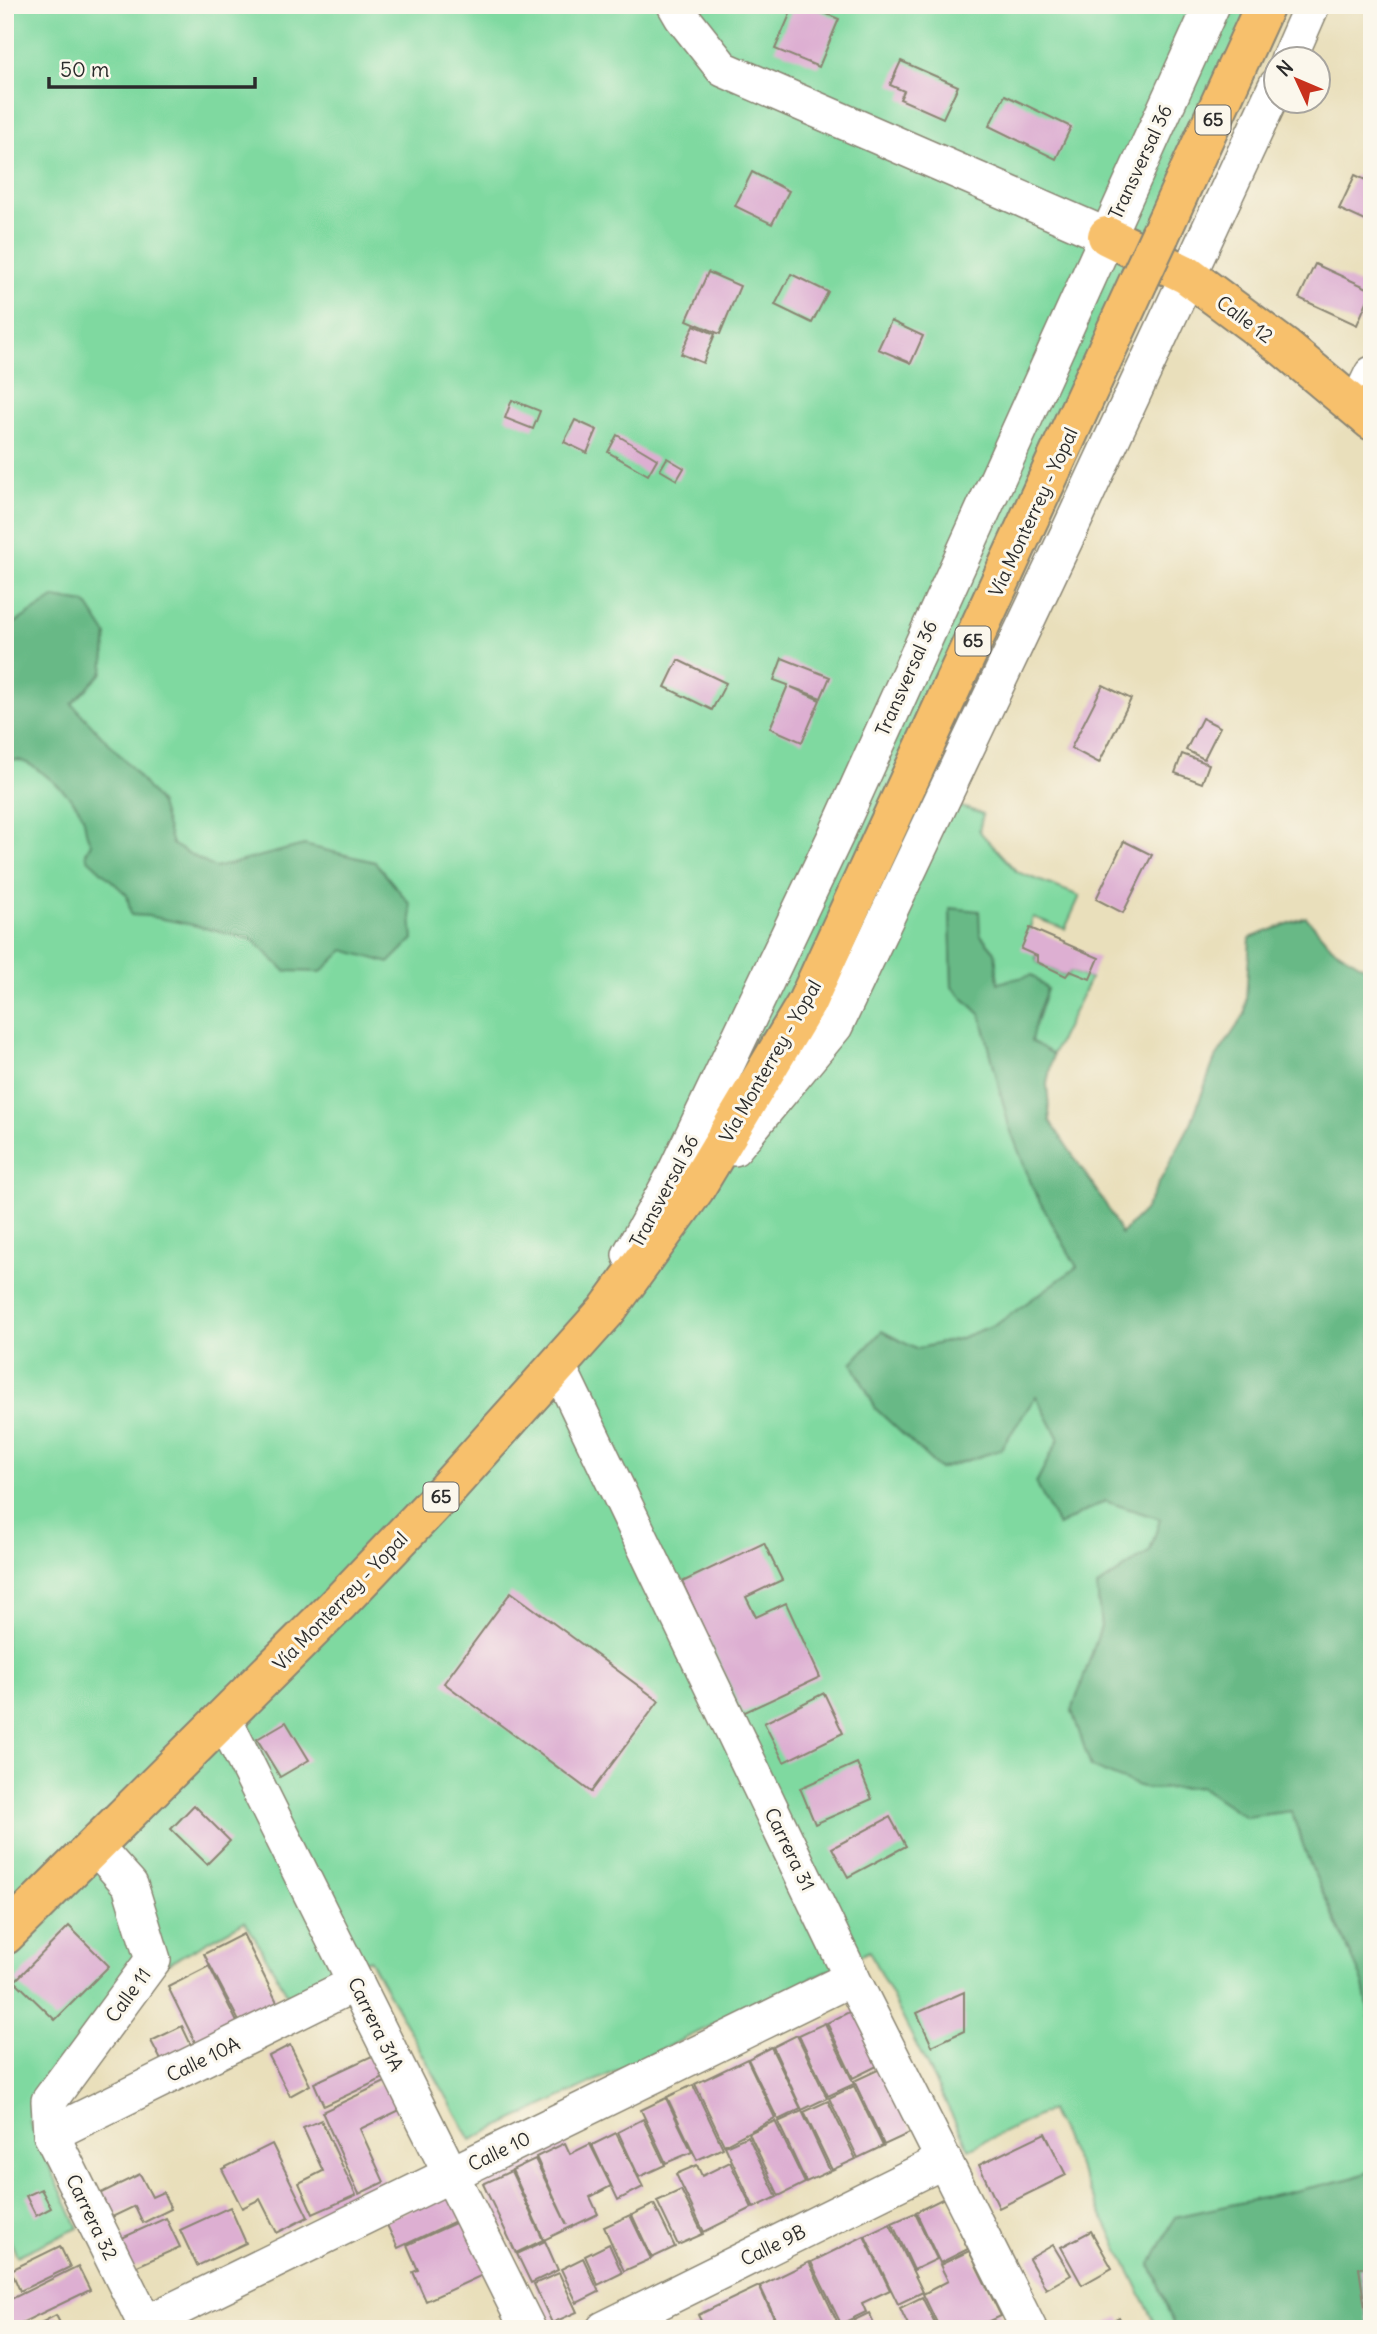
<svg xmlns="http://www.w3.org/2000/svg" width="1377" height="2334" font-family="Delius,sans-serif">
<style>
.green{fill:#7fd9a0;stroke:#558266;stroke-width:2}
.forest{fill:#67b986;stroke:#497258;stroke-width:2}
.building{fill:#ddafd2}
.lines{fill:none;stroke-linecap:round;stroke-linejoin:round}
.minor-casing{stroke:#8a8573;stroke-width:38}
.major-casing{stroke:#8a8573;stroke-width:42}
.highway-casing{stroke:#8a8573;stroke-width:42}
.minor{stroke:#fff;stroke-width:35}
.major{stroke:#f7c06c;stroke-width:38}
.highway{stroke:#f7c06c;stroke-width:38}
.highway-bridge-casing{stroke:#8a8573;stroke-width:42;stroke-linecap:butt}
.highway-bridge{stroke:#f7c06c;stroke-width:38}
.labels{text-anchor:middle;stroke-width:6;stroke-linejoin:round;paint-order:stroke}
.shield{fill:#fbf7ec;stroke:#696865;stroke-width:2}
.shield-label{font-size:18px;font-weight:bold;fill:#2b2b2b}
.street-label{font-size:19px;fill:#2b2b2b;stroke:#fbf7ec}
</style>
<rect width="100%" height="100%" fill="#fbf7ec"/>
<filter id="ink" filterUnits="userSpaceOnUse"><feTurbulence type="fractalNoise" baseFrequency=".0143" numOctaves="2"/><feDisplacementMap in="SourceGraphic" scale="14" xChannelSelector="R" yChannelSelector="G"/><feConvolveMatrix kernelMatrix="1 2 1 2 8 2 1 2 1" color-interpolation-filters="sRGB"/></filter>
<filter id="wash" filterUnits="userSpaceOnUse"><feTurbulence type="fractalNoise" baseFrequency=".00686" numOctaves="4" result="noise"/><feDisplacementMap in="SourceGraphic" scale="28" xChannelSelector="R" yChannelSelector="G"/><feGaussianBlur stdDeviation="1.57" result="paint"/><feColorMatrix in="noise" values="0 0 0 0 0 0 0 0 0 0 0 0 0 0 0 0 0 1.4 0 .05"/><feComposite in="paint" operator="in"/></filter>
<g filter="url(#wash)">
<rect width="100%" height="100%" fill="#e9dfbb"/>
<path class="green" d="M 5,5 L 1265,5 L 909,790 L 983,814 L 979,831 L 1017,872 L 1080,896 L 1065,929 L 1033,917 L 1030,928 L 1037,962 L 1066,976 L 1070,971 L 1090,979 L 1053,1054 L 1030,1041 L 1047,989 L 998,983 L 995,952 L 980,934 L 950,909 L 952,987 L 981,1015 L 1009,1126 L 1035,1193 L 1078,1268 L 997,1324 L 958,1339 L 916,1349 L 876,1409 L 940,1469 L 1000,1450 L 1036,1395 L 1059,1439 L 1036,1483 L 1059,1526 L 1105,1501 L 1161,1519 L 1150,1551 L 1097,1587 L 1101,1627 L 1072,1711 L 1146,1789 L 1201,1787 L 1246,1817 L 1291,1811 L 1310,1864 L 1364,1984 L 1372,2031 L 1372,2171 L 1349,2179 L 1270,2197 L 1151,2265 L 1175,2329 L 1158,2329 L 1050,2110 L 969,2149 L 869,1951 L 471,2140 L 369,1959 L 289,1997 L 245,1921 L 165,1965 L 63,2102 L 29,2121 L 78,2228 L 17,2256 L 9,2238 L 5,2240 Z"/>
<g class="forest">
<path d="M 54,598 L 86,603 L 107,635 L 103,672 L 72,704 L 130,766 L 160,804 L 172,844 L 215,868 L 304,845 L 375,862 L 410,904 L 413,939 L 389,963 L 344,950 L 321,972 L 285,971 L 253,940 L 193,925 L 148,916 L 131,915 L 127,895 L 87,858 L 86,853 L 91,843 C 83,830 87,828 83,817 C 78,800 39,767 22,761 C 17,759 11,760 5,761 L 5,651 L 12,625 Z"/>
<path d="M 950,908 L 979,911 L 980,934 L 995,952 L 998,983 L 1032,975 L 1047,989 L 1037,1015 L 1031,1041 L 1053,1054 L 1047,1084 L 1050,1121 L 1106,1205 L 1121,1234 L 1144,1211 L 1191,1123 L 1214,1061 L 1245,1014 L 1250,938 L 1306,917 L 1332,947 L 1372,972 L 1372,2031 L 1364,1984 L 1310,1864 L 1291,1811 L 1246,1817 L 1201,1787 L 1146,1789 L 1091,1767 L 1072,1711 L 1101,1627 L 1097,1587 L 1150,1551 L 1160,1519 L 1105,1501 L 1058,1526 L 1036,1483 L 1059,1439 L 1036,1396 L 1000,1450 L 940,1469 L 876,1409 L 852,1363 L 882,1331 L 916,1349 L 958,1339 L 997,1324 L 1077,1267 L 1035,1193 L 1009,1126 L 981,1015 L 952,987 Z"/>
<path d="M 1372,2171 L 1372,2329 L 1175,2329 L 1151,2264 L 1175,2217 L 1349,2179 Z"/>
</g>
<g id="blocks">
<g class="building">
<path d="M 794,5 L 805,5 L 839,19 L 819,67 L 775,49 Z"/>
<path d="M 901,61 L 958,86 L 943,118 L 900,99 L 904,91 L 890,85 Z"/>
<path d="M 1005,95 L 1071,127 L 1056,159 L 989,126 Z"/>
<path d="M 752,172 L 789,191 L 772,224 L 735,206 Z"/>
<path d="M 1355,175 L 1372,183 L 1372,224 L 1339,209 Z"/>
<path d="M 1315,264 L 1372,290 L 1357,325 L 1299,298 Z"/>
<path d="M 708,272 L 740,286 L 720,334 L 687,320 Z"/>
<path d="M 791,274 L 828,292 L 812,323 L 775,305 Z"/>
<path d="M 891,321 L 923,336 L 911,363 L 878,349 Z"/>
<path d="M 694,325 L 715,334 L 703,363 L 681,354 Z"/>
<path d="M 512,400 L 540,411 L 533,429 L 505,418 Z"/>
<path d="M 575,420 L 597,430 L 587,453 L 564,442 Z"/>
<path d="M 617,435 L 657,459 L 648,475 L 608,452 Z"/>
<path d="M 667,458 L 684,468 L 677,480 L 660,470 Z"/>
<path d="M 782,658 L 830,677 L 821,698 L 791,687 L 820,700 L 802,742 L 770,728 L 788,685 L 774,680 Z"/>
<path d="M 678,660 L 726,683 L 712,710 L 665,687 Z"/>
<path d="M 1103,685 L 1131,699 L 1099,763 L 1071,748 Z"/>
<path d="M 1202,718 L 1220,727 L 1204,759 L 1186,750 Z"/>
<path d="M 1182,754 L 1209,764 L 1202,783 L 1175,773 Z"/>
<path d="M 1124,841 L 1152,855 L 1123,913 L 1096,899 Z"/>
<path d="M 1030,928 L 1099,958 L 1090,979 L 1070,971 L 1066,976 L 1037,962 L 1037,956 L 1021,949 Z"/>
<path d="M 764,1543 L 782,1580 L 746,1597 L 756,1617 L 786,1603 L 820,1677 L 743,1713 L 682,1582 Z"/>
<path d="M 511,1592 L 659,1701 L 591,1792 L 444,1683 Z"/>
<path d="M 824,1693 L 843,1733 L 784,1762 L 764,1723 Z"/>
<path d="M 286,1722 L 309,1760 L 280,1777 L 257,1739 Z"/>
<path d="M 857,1763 L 872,1799 L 815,1824 L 800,1788 Z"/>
<path d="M 194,1805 L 230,1841 L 207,1864 L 171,1829 Z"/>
<path d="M 890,1817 L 906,1846 L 848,1877 L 832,1848 Z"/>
<path d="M 69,1926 L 109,1966 L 55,2020 L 15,1981 Z"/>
<path d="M 243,1934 L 279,2006 L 241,2025 L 204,1954 Z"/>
<path d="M 209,1966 L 239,2026 L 197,2046 L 168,1987 Z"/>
<path d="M 964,1992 L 964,2031 L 932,2046 L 917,2013 Z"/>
<path d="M 855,2009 L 881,2064 L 853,2078 L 827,2023 Z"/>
<path d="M 825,2023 L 854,2084 L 828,2096 L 799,2035 Z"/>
<path d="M 182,2026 L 192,2047 L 162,2062 L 151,2041 Z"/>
<path d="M 797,2035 L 827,2098 L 802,2110 L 773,2047 Z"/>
<path d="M 290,2045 L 310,2085 L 290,2096 L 269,2056 Z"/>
<path d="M 771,2047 L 801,2109 L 778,2120 L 748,2059 Z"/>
<path d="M 374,2055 L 384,2078 L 324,2106 L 314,2083 Z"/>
<path d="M 747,2059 L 775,2118 L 724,2145 L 695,2084 Z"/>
<path d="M 882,2068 L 912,2132 L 884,2145 L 854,2081 Z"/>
<path d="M 389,2080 L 402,2109 L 360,2129 L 384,2182 L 359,2194 L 322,2112 Z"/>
<path d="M 693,2085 L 723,2148 L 697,2160 L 667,2097 Z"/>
<path d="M 854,2086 L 883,2146 L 858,2158 L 829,2098 Z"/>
<path d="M 666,2098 L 692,2152 L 666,2163 L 641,2110 Z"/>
<path d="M 828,2101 L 856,2159 L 832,2170 L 804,2112 Z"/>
<path d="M 802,2111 L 830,2171 L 806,2182 L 778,2122 Z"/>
<path d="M 643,2119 L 665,2165 L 639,2177 L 618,2132 Z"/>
<path d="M 321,2120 L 356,2195 L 313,2214 L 299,2183 L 323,2171 L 303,2128 Z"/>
<path d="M 775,2121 L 805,2183 L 779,2196 L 749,2133 Z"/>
<path d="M 616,2133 L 643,2187 L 618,2200 L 592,2145 Z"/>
<path d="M 1045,2133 L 1066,2175 L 999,2208 L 979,2165 Z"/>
<path d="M 748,2136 L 777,2197 L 754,2208 L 725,2146 Z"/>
<path d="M 565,2143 L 570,2154 L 590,2144 L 611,2186 L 590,2197 L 598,2214 L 544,2240 L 512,2170 L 535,2159 L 567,2225 L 536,2157 Z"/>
<path d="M 272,2144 L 308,2217 L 277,2233 L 260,2199 L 242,2208 L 222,2169 Z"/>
<path d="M 730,2162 L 752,2208 L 704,2232 L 676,2174 L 697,2165 L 702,2176 Z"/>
<path d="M 511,2171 L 543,2240 L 516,2253 L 483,2184 Z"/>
<path d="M 140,2174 L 152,2197 L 163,2192 L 171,2209 L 143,2223 L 135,2206 L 106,2220 L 95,2196 Z"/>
<path d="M 41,2189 L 51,2208 L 36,2216 L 26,2196 Z"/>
<path d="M 681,2190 L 703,2234 L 678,2245 L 657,2201 Z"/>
<path d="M 450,2191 L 462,2218 L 398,2248 L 385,2221 Z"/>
<path d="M 944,2198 L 968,2249 L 940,2263 L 916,2212 Z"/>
<path d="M 654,2204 L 675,2247 L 652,2258 L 632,2215 Z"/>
<path d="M 230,2207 L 246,2243 L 197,2266 L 180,2230 Z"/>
<path d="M 915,2213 L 937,2259 L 914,2270 L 892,2223 Z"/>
<path d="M 630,2215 L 651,2259 L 624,2271 L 604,2227 Z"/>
<path d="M 166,2218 L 180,2247 L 126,2271 L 113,2242 Z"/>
<path d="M 464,2219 L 489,2272 L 426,2301 L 413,2272 L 418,2270 L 407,2245 Z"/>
<path d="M 890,2224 L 923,2292 L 898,2304 L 865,2236 Z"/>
<path d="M 1091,2231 L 1112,2268 L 1082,2285 L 1061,2247 Z"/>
<path d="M 864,2236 L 890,2290 L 862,2303 L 866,2312 L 841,2324 L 811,2262 Z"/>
<path d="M 545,2241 L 558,2270 L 531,2283 L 517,2254 Z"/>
<path d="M 609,2244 L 622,2273 L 598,2285 L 585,2256 Z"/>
<path d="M 1053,2245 L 1071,2275 L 1046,2289 L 1029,2259 Z"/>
<path d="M 60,2246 L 70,2267 L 20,2291 L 11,2270 Z"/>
<path d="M 969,2251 L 1001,2316 L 973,2329 L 940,2329 L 923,2294 L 948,2281 L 940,2265 Z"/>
<path d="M 583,2258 L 599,2292 L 577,2303 L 561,2269 Z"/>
<path d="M 809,2262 L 837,2321 L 821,2329 L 780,2329 L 760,2286 Z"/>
<path d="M 78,2266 L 90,2290 L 9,2329 L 5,2321 L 5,2302 Z"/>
<path d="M 1372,2266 L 1372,2329 L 1368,2329 L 1359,2268 Z"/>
<path d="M 559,2273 L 577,2312 L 552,2323 L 534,2284 Z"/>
<path d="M 759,2286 L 779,2329 L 689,2329 L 702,2323 L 698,2315 Z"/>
<path d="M 922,2297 L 938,2329 L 910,2329 L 900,2308 Z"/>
<path d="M 869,2313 L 876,2329 L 843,2329 L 842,2326 Z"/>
<path d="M 56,2315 L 63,2329 L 29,2329 Z"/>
<path d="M 1119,2317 L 1125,2329 L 1097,2329 Z"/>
</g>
</g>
</g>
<g filter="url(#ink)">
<use href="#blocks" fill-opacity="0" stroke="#8a8573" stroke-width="2"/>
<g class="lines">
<defs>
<g id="minor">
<path d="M 675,5 L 682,17 L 723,69 L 1107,236"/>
<path d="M 1288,60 L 1312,5"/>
<path d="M 1356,407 L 1372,374"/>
<path d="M 734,1148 L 835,1026 L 1073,523 L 1276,86"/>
<path d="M 630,1255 L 672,1179 L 836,835 L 1212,5"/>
<path d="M 558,1366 L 852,1978 L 1029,2329"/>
<path d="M 224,1719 L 528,2329"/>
<path d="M 95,1846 L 130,1885 L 153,1960 L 49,2101 L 51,2134 L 148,2329"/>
<path d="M 51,2134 L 356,1983"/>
<path d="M 145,2324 L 852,1978"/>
<path d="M 604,2329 L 943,2161"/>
</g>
<path id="major" d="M 1107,236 L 1187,275 L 1285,348 L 1372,421"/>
<g id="highway">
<path d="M 1160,235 L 1265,5"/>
<path d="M 5,1935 L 340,1602 L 436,1501 L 607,1310 L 695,1189 L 807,1002 L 1139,280"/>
</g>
</defs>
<use href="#minor" class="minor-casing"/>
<use href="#major" class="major-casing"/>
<use href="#highway" class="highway-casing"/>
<use href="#minor" class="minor"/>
<use href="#major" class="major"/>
<use href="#highway" class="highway"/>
<defs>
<path id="highway-bridge" d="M 1139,280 L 1160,235"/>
</defs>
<use href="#highway-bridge" class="highway-bridge-casing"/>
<use href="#highway-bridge" class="highway-bridge"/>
</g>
</g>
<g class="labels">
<g class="shield">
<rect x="1195.5" y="105.5" width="35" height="29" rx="5"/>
<rect x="955.5" y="626.5" width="35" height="29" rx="5"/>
<rect x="423.5" y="1482.5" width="35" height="29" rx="5"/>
</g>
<g class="shield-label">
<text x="1213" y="126">65</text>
<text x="973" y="647">65</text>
<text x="441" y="1503">65</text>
</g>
<g class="street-label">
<text transform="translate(1140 162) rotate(-65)" y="7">Transversal 36</text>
<text transform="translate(1245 319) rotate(37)" y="7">Calle 12</text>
<text transform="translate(1033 512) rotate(-65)" y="7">Vía Monterrey - Yopal</text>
<text transform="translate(906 678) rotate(-66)" y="7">Transversal 36</text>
<text transform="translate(770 1061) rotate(-60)" y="7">Vía Monterrey - Yopal</text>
<text transform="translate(664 1191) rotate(-62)" y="7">Transversal 36</text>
<text transform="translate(340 1601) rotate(-46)" y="7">Vía Monterrey - Yopal</text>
<text transform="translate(790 1849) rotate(64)" y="7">Carrera 31</text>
<text transform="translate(128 1995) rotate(-54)" y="7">Calle 11</text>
<text transform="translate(376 2024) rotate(64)" y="7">Carrera 31A</text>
<text transform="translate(203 2059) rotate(-26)" y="7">Calle 10A</text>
<text transform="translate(499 2151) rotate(-26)" y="7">Calle 10</text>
<text transform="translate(92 2217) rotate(64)" y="7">Carrera 32</text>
<text transform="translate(773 2245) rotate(-26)" y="7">Calle 9B</text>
</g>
</g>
<rect width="1377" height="2334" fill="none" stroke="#fbf7ec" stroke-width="28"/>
<g transform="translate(1297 80) rotate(314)"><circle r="33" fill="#fbf7ec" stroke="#a8a59f" stroke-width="2"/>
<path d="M0-5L12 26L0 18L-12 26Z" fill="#c8321e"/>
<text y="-10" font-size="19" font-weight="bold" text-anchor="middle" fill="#2b2b2b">N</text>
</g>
<path d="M49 77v10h206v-10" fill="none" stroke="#2b2b2b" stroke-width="3.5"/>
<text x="60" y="77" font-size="21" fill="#2b2b2b" stroke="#fbf7ec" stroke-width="5" paint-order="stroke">50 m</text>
</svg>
